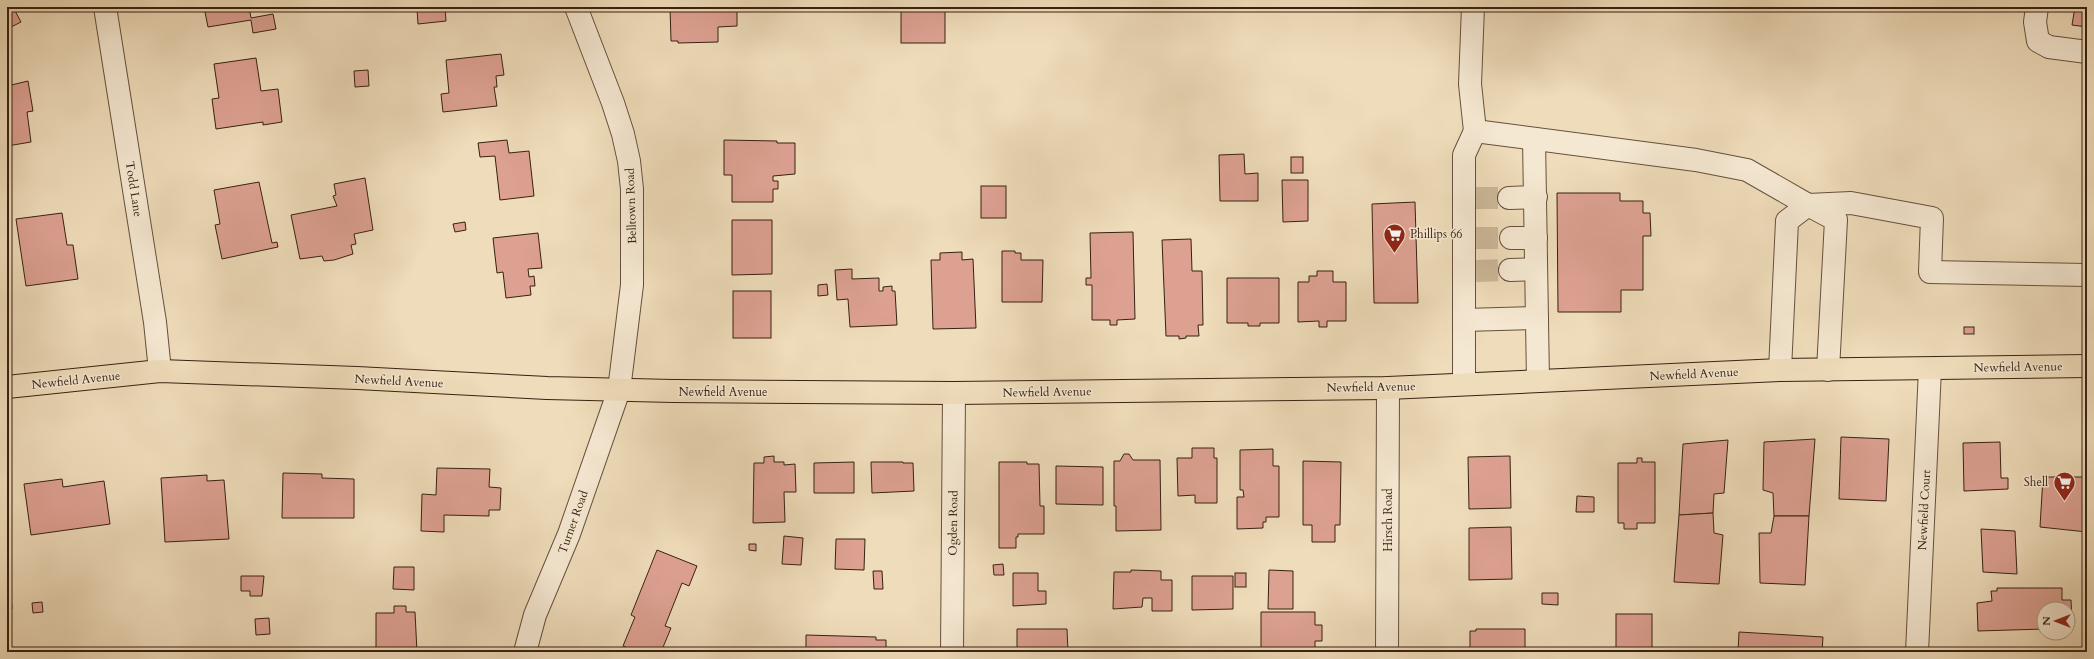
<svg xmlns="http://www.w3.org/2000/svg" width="2094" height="659" font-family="Cardo,serif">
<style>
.building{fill:#dda192;stroke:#382111}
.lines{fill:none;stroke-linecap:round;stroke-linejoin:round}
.minor-tunnel{stroke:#cab798;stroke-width:22;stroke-dasharray:22 11;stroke-linecap:butt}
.minor-casing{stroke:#66503b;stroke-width:24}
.major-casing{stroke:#382111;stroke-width:24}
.minor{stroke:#f5e8d2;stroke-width:22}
.major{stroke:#efdcba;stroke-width:22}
.labels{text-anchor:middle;stroke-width:3;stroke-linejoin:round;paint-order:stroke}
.street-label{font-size:12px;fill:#382111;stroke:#f5e8d2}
.poi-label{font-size:12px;fill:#382111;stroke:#f5e8d2;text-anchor:start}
</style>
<rect width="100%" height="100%" fill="#efdcba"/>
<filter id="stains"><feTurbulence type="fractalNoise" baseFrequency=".005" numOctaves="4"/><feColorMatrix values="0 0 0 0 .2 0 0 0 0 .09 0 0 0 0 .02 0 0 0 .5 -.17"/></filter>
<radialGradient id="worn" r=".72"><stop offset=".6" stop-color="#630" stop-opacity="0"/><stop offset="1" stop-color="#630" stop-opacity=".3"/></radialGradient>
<g class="building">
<path d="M 7,7 L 13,7 L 21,22 L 7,29 Z"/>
<path d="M 204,7 L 249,7 L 251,18 L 273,14 L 276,29 L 253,33 L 251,20 L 208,27 Z"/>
<path d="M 431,7 L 445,7 L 446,21 L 418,24 L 417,9 Z"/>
<path d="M 670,7 L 737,7 L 737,26 L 718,27 L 718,42 L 678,43 L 678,41 L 671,41 Z"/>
<rect x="901" y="7" width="44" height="36"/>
<path d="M 2075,7 L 2087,7 L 2087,27 L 2072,25 Z"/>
<path d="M 501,54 L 504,75 L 496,76 L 497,87 L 494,87 L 497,106 L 443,112 L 441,94 L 449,93 L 446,60 Z"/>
<path d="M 256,58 L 261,91 L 278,89 L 282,122 L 263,125 L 263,122 L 216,129 L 212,99 L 219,98 L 214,64 Z"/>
<path d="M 368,70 L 369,86 L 355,87 L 354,71 Z"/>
<path d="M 28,81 L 33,111 L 27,112 L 31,142 L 7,146 L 7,86 Z"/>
<path d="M 507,140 L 509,153 L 529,151 L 534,196 L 500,200 L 495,156 L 480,157 L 478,143 Z"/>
<path d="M 724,140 L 777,141 L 777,143 L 795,143 L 795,174 L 773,176 L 773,181 L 778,181 L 778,189 L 773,189 L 773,202 L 732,202 L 732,175 L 724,175 Z"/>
<path d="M 1244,154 L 1245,174 L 1258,173 L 1258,201 L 1220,201 L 1219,155 Z"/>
<rect x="1291" y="157" width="12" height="16"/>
<path d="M 365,178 L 373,230 L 354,234 L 356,244 L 351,245 L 353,254 L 334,260 L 324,261 L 322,256 L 300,259 L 291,215 L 337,206 L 333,196 L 336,195 L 334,184 Z"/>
<path d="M 1282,180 L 1308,180 L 1308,221 L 1283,222 Z"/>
<path d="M 259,182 L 272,243 L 277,242 L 278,247 L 222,259 L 215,225 L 220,224 L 214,190 Z"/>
<rect x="981" y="186" width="25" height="32"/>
<path d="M 1557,193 L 1620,193 L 1620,201 L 1643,201 L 1643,213 L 1650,213 L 1651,236 L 1643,236 L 1643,290 L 1621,290 L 1621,312 L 1558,312 Z"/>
<path d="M 1415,202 L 1418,303 L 1374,303 L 1372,204 Z"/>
<path d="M 62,213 L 67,245 L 73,245 L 78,279 L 26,286 L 16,219 Z"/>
<path d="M 732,220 L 772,220 L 772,274 L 732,275 Z"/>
<path d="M 465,222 L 466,230 L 455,232 L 453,224 Z"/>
<path d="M 1133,232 L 1135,319 L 1117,320 L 1117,325 L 1110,325 L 1110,320 L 1092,320 L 1092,285 L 1086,285 L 1086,278 L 1091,278 L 1090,233 Z"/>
<path d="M 538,233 L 542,268 L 528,269 L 529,277 L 534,276 L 535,286 L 530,286 L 531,295 L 506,298 L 503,272 L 497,273 L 493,238 Z"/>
<path d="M 1191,239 L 1192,271 L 1202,271 L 1203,325 L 1198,325 L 1199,336 L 1186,336 L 1186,338 L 1179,339 L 1179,336 L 1166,336 L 1162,240 Z"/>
<path d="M 1002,251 L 1015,251 L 1015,253 L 1021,253 L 1021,260 L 1043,260 L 1042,302 L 1002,302 Z"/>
<path d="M 962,252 L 962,260 L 973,259 L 976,328 L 933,329 L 931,260 L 940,260 L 940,253 Z"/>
<path d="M 852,269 L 852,279 L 879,278 L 879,291 L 883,291 L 883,287 L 892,286 L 892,291 L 895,291 L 897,325 L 850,327 L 848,299 L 837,300 L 835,270 Z"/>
<path d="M 1317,271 L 1333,271 L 1333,282 L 1346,282 L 1346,321 L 1327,321 L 1327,327 L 1319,327 L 1319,321 L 1298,322 L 1298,282 L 1309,282 L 1309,276 L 1317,276 Z"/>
<path d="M 1227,278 L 1279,278 L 1279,323 L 1260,323 L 1260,326 L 1248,326 L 1248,323 L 1227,323 Z"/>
<path d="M 827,284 L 828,295 L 818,296 L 818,285 Z"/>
<rect x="733" y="291" width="38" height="47"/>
<rect x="1964" y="327" width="10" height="7"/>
<path d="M 1841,437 L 1889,439 L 1886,501 L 1839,499 Z"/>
<path d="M 1815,439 L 1809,516 L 1774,516 L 1773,493 L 1763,490 L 1764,442 Z"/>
<path d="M 1728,440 L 1724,493 L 1714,494 L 1713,513 L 1679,515 L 1683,444 Z"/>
<path d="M 2000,442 L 2001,478 L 2008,478 L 2008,489 L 1964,491 L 1963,443 Z"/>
<path d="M 1192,448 L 1214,448 L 1214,458 L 1217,458 L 1217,503 L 1195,503 L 1195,495 L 1178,496 L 1177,458 L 1192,458 Z"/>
<path d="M 1273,449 L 1273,466 L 1279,466 L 1279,517 L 1266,517 L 1266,522 L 1263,522 L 1263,528 L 1237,529 L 1237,497 L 1244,497 L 1243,490 L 1240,490 L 1240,450 Z"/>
<path d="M 1124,454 L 1129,454 L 1133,460 L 1160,460 L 1161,530 L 1116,531 L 1116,506 L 1114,506 L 1114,461 L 1120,461 Z"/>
<path d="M 774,456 L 774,462 L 784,462 L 784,465 L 795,464 L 796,492 L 784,492 L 785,522 L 753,523 L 754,463 L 764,463 L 764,457 Z"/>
<path d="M 1510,456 L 1511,508 L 1469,509 L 1468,457 Z"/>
<path d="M 1637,458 L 1642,458 L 1642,462 L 1655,462 L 1655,523 L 1637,523 L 1637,529 L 1624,529 L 1624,523 L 1618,523 L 1618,463 L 1637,463 Z"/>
<path d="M 1303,461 L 1341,462 L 1340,525 L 1335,525 L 1335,542 L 1312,542 L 1312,525 L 1303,525 Z"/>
<path d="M 854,462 L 854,493 L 814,493 L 814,463 Z"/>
<path d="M 871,462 L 903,462 L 903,463 L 913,463 L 914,491 L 872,493 Z"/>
<path d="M 999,462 L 1027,462 L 1027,464 L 1039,464 L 1040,506 L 1044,506 L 1044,534 L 1018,534 L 1018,537 L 1016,537 L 1016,548 L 999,548 Z"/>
<path d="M 1056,466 L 1103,467 L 1103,505 L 1056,504 Z"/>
<path d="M 437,468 L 490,469 L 489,487 L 501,488 L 500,510 L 489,510 L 489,516 L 444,515 L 444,532 L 421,531 L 422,494 L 436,495 Z"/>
<path d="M 283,473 L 322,474 L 322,478 L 354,479 L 354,518 L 282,518 Z"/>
<path d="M 207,475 L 207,481 L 224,480 L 229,539 L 165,542 L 161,478 Z"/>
<path d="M 2043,477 L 2087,477 L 2087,532 L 2040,527 Z"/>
<path d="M 62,479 L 63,487 L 104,481 L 110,524 L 31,535 L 24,484 Z"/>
<path d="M 1577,496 L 1594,497 L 1594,512 L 1576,512 Z"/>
<path d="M 1713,513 L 1714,533 L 1723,535 L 1719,584 L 1674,582 L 1679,515 Z"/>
<path d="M 1774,516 L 1809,516 L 1805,585 L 1760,583 L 1759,533 L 1771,533 Z"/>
<path d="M 1511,527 L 1512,579 L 1469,580 L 1469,528 Z"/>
<path d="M 1981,529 L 2015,531 L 2017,574 L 1983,572 Z"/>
<path d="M 784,536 L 803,538 L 801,565 L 782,564 Z"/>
<path d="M 836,539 L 865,539 L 864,570 L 835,569 Z"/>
<path d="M 749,544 L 756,544 L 756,551 L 749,550 Z"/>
<path d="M 657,550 L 697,566 L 689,586 L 682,583 L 665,626 L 671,628 L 661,652 L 638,652 L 623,646 L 635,617 L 631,615 Z"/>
<path d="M 1003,564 L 1004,575 L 994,575 L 993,565 Z"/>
<path d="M 394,567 L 414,567 L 414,590 L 393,589 Z"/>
<path d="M 1131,570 L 1161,571 L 1161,580 L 1172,580 L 1172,611 L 1152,611 L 1152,598 L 1143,598 L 1142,607 L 1113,609 L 1114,572 L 1131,572 Z"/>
<path d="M 1269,570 L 1293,571 L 1293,609 L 1268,609 Z"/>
<path d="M 873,571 L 882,571 L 883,589 L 874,589 Z"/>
<path d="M 1013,573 L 1038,573 L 1038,591 L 1046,591 L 1046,604 L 1013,606 Z"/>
<rect x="1235" y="573" width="11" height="14"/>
<path d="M 241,576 L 264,576 L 262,596 L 250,596 L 250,591 L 241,591 Z"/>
<path d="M 1192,576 L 1233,576 L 1233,609 L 1192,610 Z"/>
<path d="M 1997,588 L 2062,588 L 2062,600 L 2071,600 L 2072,621 L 2068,621 L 2068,609 L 2044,609 L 2044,629 L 1978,631 L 1977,603 L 1992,601 L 1991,591 L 1997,591 Z"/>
<path d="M 1542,593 L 1558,593 L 1558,605 L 1542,604 Z"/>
<path d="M 11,597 L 12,609 L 7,609 L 7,598 Z"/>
<path d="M 42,602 L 43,612 L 33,613 L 32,603 Z"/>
<path d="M 394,606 L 406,606 L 406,612 L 415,612 L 417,652 L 381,652 L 381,648 L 376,648 L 376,613 L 394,613 Z"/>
<path d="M 1261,612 L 1315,612 L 1315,625 L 1322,625 L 1322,641 L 1315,641 L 1315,652 L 1261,652 Z"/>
<rect x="1616" y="614" width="36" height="36"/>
<path d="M 269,618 L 270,634 L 256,635 L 255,619 Z"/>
<path d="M 1017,629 L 1067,629 L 1068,652 L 1017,652 Z"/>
<path d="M 1476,629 L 1525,629 L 1525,652 L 1464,652 L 1464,648 L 1470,648 L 1470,631 L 1476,631 Z"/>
<path d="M 1739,632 L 1823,637 L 1822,652 L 1738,652 Z"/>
<path d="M 806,635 L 876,637 L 876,640 L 886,640 L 886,652 L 806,652 Z"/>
</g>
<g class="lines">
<g class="minor-tunnel">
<path d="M 1476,198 L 1509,198"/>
<path d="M 1476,238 L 1511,238"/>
<path d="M 1476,271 L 1510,270"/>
</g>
<defs>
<g id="minor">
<path d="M 105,7 L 155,322 L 160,371"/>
<path d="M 1473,7 L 1470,84 L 1475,131 L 1696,160 L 1747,170 L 1808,205 L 1851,203 L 1932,218 L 1930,272 L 2087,275"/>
<path d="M 2037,7 L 2035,22 L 2038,41 L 2049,47 L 2087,52"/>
<path d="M 1534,139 L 1538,381"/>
<path d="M 1509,198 L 1536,197"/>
<path d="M 1511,238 L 1536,238"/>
<path d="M 1510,270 L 1536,269"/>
<path d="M 1464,320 L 1537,318"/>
<path d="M 1780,370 L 1787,221 L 1808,205 L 1836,220 L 1828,370"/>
<path d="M 1464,384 L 1464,155 L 1475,131"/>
<path d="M 525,652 L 535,615 L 569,534 L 619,390 L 632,285 L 632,189 L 629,161 L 623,134 L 613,103 L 576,7"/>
<path d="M 952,652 L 954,393"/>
<path d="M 1387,652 L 1388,388"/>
<path d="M 1917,652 L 1930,369"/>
</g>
<path id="major" d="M 7,387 L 160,371 L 357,378 L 547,388 L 673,391 L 954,393 L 1388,388 L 1780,370 L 2087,366"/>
</defs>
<use href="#minor" class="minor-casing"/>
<use href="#major" class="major-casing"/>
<use href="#minor" class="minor"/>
<use href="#major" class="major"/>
</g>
<defs>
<symbol id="supermarket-pin" viewBox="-11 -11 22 30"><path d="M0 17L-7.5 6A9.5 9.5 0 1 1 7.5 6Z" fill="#8f2418" stroke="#f5e8d2"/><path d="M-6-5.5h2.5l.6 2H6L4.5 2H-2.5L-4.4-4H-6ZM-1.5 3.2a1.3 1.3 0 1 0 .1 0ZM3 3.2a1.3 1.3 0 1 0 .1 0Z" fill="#fff"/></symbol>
</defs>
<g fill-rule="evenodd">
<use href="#supermarket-pin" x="1382" y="222" width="25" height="34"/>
<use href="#supermarket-pin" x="2052" y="470" width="25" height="34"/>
</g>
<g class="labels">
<g class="street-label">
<text transform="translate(134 189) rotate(81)" y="4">Todd Lane</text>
<text transform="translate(631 206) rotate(-92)" y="4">Belltown Road</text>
<text transform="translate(2018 367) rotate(-1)" y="4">Newfield Avenue</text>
<text transform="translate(1694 374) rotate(-3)" y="4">Newfield Avenue</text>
<text transform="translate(76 380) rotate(-6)" y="4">Newfield Avenue</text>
<text transform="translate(399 381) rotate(3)" y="4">Newfield Avenue</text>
<text transform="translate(1371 387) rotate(-1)" y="4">Newfield Avenue</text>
<text x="723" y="396">Newfield Avenue</text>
<text transform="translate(1047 392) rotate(-1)" y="4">Newfield Avenue</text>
<text transform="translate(1924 510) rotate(-87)" y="4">Newfield Court</text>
<text transform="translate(1388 520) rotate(-90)" y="4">Hirsch Road</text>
<text transform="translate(573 522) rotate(-70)" y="4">Turner Road</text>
<text transform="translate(953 523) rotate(-89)" y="4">Ogden Road</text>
</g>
<g class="poi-label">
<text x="1410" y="238">Phillips 66</text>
<text x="2048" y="486" text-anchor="end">Shell</text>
</g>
</g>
<rect width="2094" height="659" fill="none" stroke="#efdcba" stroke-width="24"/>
<rect x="8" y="8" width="2078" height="643" fill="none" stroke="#382111" stroke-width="2"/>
<rect x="12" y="12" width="2070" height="635" fill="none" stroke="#382111"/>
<g transform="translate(2056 621) rotate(270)"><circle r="19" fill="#f5e8d2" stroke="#a99885"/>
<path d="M0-3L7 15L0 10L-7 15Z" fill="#8f2418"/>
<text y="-6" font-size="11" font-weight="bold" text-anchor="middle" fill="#382111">N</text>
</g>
<rect width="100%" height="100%" filter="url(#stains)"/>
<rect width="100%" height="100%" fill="url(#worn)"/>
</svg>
